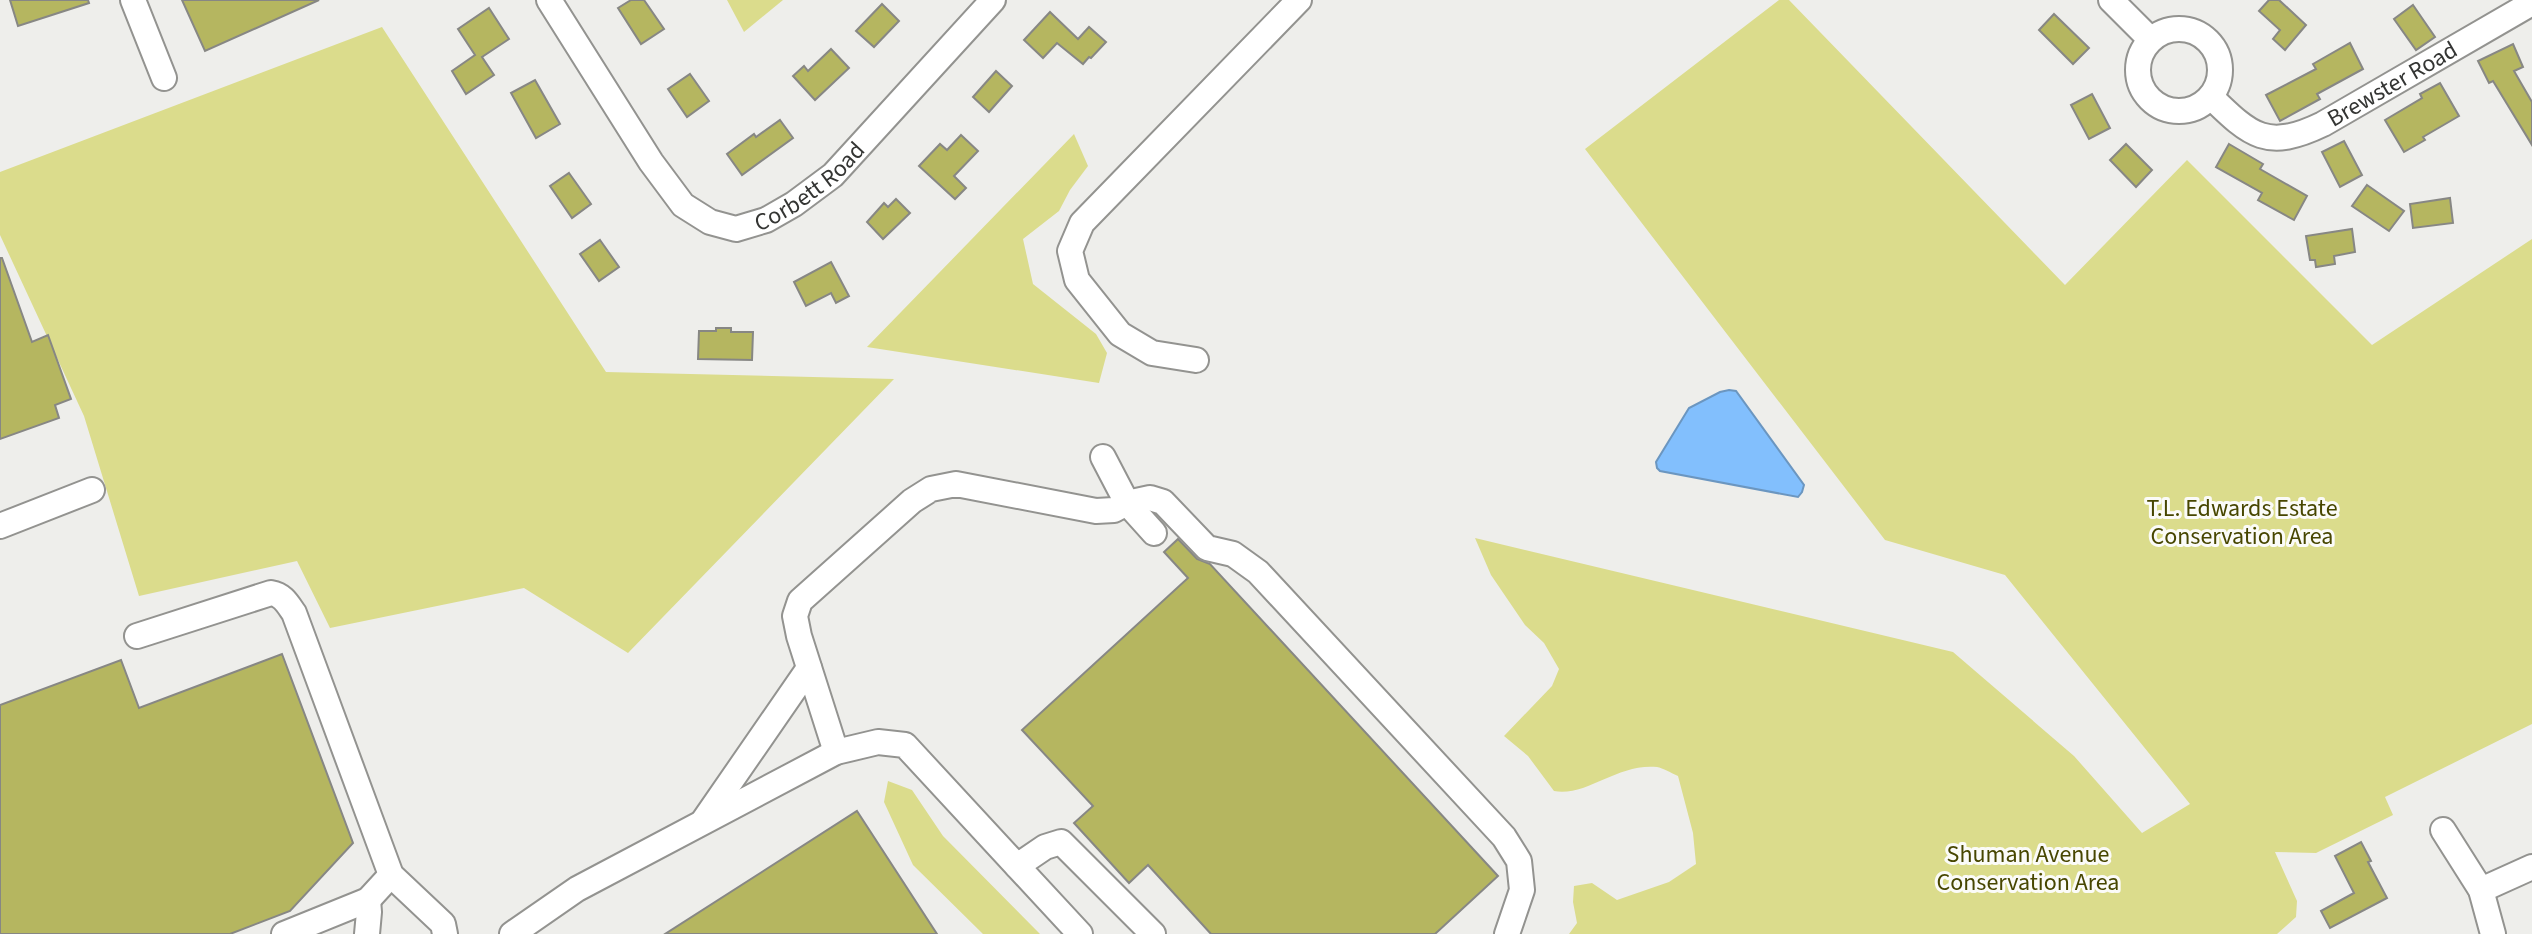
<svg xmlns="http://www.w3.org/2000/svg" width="2532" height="934" font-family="'Source Sans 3',sans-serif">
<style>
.green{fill:#dbdc8c}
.water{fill:#82bffd;stroke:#6b96c0;stroke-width:2}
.building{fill:#b5b660;stroke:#878784;stroke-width:2}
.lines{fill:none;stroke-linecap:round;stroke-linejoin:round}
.minor-casing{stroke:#939390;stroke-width:28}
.minor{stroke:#fff;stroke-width:24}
.labels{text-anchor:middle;stroke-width:6;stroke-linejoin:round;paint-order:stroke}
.street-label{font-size:24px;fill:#343533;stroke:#fbfbf8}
.park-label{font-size:24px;fill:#474600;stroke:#fbfbf8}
</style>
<rect width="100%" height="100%" fill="#eeeeeb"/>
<g class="green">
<path d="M 727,0 L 783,0 L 744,32 Z"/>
<path d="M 1779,0 L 1789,0 L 2065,285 L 2187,160 L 2372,345 L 2532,239 L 2532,724 L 2385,797 L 2393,815 L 2316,853 L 2275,852 L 2297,901 L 2296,917 L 2277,934 L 1569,934 L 1577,923 L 1573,902 L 1574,886 L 1592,883 L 1617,900 L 1669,882 L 1696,864 L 1693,833 L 1678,776 C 1671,773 1663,768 1657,767 C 1617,763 1587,797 1554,791 L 1528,756 L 1504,736 L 1552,686 L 1559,669 L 1544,643 L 1525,625 L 1491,575 L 1475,538 L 1953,652 L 2074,756 L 2142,833 L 2190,804 L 2005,575 L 1885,540 L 1585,149 Z"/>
<path d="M 382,27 L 606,372 L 894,379 L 628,653 L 524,588 L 330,628 L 297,561 L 139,596 L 84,416 L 0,235 L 0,172 Z"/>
<path d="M 1074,134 L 1088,166 L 1070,190 L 1059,211 L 1023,239 L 1033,284 L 1096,334 L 1107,353 L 1099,383 L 867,347 Z"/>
<path d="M 888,781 L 912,790 L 943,836 L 1040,934 L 983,934 L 913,865 L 884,802 Z"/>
</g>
<path class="water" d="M 1729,390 L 1736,391 L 1804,485 L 1802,492 L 1798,497 L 1660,471 L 1657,468 L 1656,462 L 1689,408 L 1720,392 Z"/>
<g class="building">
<path d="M 10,0 L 88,0 L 89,3 L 18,26 Z"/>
<path d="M 182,0 L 319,0 L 205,51 Z"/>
<path d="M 631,0 L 644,0 L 664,29 L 641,44 L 618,8 Z"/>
<path d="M 2269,0 L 2279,0 L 2306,25 L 2285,50 L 2273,39 L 2280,30 L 2259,11 Z"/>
<path d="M 882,4 L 899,21 L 874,47 L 856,31 Z"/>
<path d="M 2413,5 L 2435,37 L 2416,50 L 2394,19 Z"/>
<path d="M 489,8 L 509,39 L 482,57 L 494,75 L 466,94 L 452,71 L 475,55 L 458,29 Z"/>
<path d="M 1050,12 L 1078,39 L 1089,27 L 1106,42 L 1091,58 L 1089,57 L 1083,64 L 1057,43 L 1043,58 L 1024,40 Z"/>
<path d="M 2054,14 L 2089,48 L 2073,64 L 2039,30 Z"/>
<path d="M 2350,43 L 2363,69 L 2317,94 L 2320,99 L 2280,121 L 2266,95 L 2316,69 L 2313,64 Z"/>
<path d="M 2513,44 L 2523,67 L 2514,71 L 2532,102 L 2532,145 L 2493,81 L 2489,83 L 2478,61 Z"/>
<path d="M 831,49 L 849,68 L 815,100 L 793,76 L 804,66 L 808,71 Z"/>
<path d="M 996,71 L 1012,86 L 989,112 L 973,97 Z"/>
<path d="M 690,74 L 709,101 L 687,117 L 668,89 Z"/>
<path d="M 535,80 L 560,124 L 536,138 L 511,93 Z"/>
<path d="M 2440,83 L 2459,116 L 2423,137 L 2425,140 L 2404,152 L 2385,120 L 2422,98 L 2420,94 Z"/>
<path d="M 2092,94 L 2110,128 L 2089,139 L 2071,105 Z"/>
<path d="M 780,120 L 793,138 L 742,175 L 727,154 L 754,134 L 756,137 Z"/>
<path d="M 961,135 L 978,151 L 954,176 L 966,188 L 955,199 L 919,166 L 940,144 L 947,150 Z"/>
<path d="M 2344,141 L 2362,175 L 2340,187 L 2322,152 Z"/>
<path d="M 2126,144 L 2152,170 L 2136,187 L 2110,160 Z"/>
<path d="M 2229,144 L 2263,164 L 2260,169 L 2307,196 L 2294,220 L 2258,200 L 2262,193 L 2216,167 Z"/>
<path d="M 569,173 L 591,204 L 572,218 L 550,186 Z"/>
<path d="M 2367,185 L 2404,211 L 2389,231 L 2352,206 Z"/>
<path d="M 2450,198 L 2453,223 L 2413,228 L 2410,204 Z"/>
<path d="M 896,199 L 910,213 L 883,239 L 867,222 L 884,203 L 888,207 Z"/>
<path d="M 2352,229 L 2355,252 L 2334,256 L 2335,264 L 2316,267 L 2315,260 L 2310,260 L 2306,236 Z"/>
<path d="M 600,240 L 619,267 L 599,281 L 580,254 Z"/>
<path d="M 0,258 L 2,258 L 32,342 L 48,335 L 71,399 L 55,405 L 59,418 L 0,439 Z"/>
<path d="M 831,262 L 849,296 L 836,303 L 831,293 L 806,306 L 794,282 Z"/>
<path d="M 716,328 L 731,328 L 731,332 L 753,332 L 752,360 L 698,359 L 699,331 L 716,331 Z"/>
<path d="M 1178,539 L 1197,559 L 1210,564 L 1498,876 L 1435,934 L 1211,934 L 1148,865 L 1129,883 L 1074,823 L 1093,806 L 1022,730 L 1188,578 L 1164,552 Z"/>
<path d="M 282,654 L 353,843 L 290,911 L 230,934 L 0,934 L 0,705 L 121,660 L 139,708 Z"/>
<path d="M 857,811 L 937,934 L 665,934 Z"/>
<path d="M 2361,842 L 2371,861 L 2368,862 L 2387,898 L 2330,928 L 2321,911 L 2354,893 L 2335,856 Z"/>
</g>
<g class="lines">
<defs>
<g id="minor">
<path d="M 133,0 L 164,78"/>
<path id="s1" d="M 549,0 L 651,162 L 683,205 L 710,222 L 736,229 L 766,220 L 794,204 L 833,175 L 993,0"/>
<path d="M 2111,0 L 2150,39"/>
<circle cx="2179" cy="70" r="41"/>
<path id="s2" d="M 2211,97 C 2251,136 2267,151 2323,124 L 2532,3"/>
<path d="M 1196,360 L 1152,353 L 1120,334 L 1077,280 L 1070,251 L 1082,223 L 1299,0"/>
<path d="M 1103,457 L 1127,503 L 1154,533"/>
<path d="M 0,526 L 92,490"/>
<path d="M 137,636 L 271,593 C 283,595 287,603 294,613 L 391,875 L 443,924 L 445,934"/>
<path d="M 836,752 L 799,636 L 795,616 L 800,601 L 912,501 L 931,489 L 956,484 L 1096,511 L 1114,510 L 1127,503 L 1150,498 L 1163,502 L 1207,548 L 1233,554 L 1258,572 L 1504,837 L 1519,861 L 1522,890 L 1507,934"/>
<path d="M 704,820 L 809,668"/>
<path d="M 2443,830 L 2481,890 L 2493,934"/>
<path d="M 1017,866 L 1045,847 L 1061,842 L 1153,934"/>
<path d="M 2481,890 L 2532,867"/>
<path d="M 284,934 L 368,900 L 391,875"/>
<path d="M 367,934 L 369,912 L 368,900"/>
<path d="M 512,934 L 577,889 L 836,752 L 878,742 L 905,745 L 1080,934"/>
</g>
</defs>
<use href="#minor" class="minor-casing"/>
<use href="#minor" class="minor"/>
</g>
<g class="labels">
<g class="street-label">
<text dy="8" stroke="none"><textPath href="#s2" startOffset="208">Brewster Road</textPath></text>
<text dy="8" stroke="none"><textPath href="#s1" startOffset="390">Corbett Road</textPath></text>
</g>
<g class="park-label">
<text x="2242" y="516">T.L. Edwards Estate<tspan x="2242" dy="28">Conservation Area</tspan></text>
<text x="2028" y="862">Shuman Avenue<tspan x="2028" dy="28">Conservation Area</tspan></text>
</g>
</g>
</svg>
